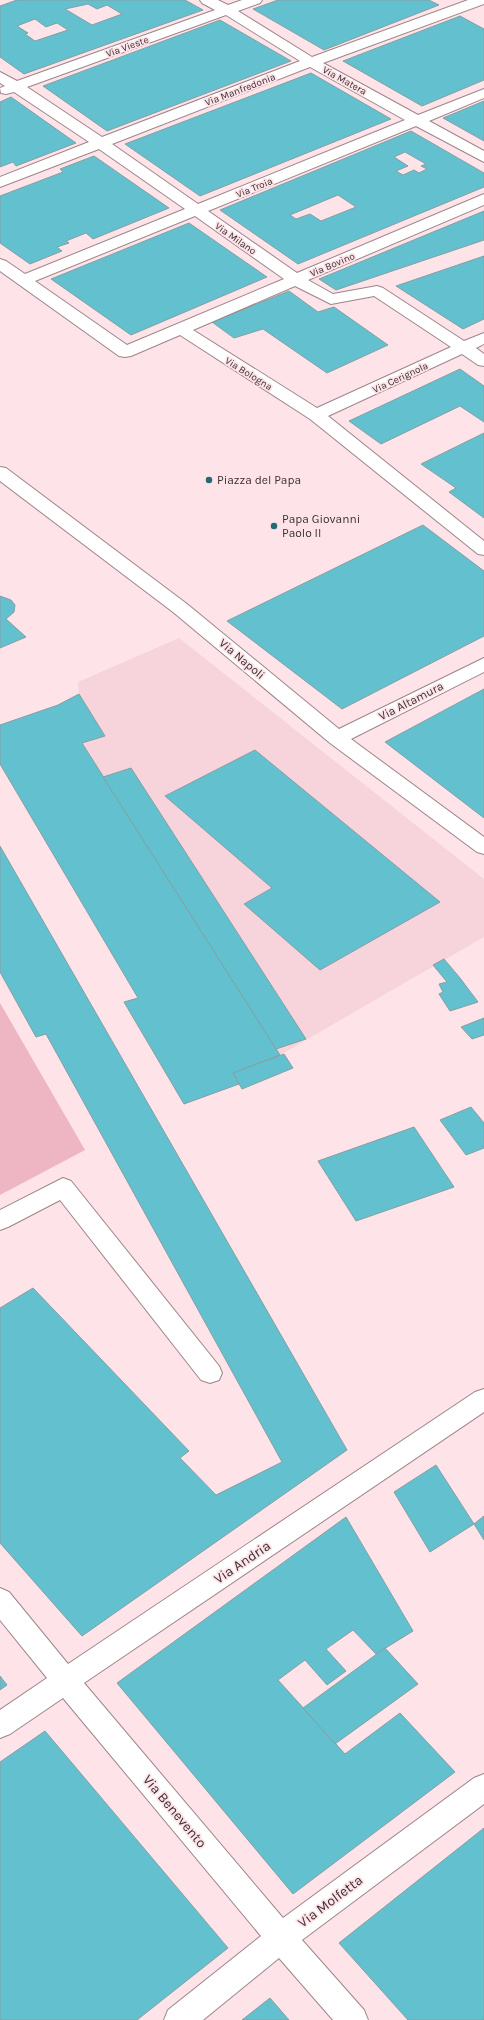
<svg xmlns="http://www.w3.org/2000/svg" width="484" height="2020" font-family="Karla,sans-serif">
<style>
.built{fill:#f7d4dc}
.green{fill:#eeb6c3}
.building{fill:#63c1cf;stroke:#849fa3;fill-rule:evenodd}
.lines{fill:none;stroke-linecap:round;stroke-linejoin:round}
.minor-casing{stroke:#9d858a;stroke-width:2}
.minor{fill:#fff;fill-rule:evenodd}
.poi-dot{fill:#206a74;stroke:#fee3e8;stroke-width:1.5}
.labels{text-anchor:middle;stroke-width:3.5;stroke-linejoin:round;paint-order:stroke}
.far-street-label{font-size:10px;fill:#3a3032;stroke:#fee3e8}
.poi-label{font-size:12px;fill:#3a3032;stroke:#fee3e8;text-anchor:start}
.street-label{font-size:12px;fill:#3a3032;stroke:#fee3e8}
.near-street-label{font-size:14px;fill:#3a3032;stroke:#fee3e8}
</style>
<rect width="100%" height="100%" fill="#fee3e8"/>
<path class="built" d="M 179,638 L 484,879 L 484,937 L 280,1055 L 82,743 L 105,736 L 79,694 L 78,682 Z"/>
<path class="green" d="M 0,1003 L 85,1150 L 0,1195 Z"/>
<g class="building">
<path d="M 17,0 L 185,0 L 203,10 L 24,74 L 0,57 L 0,6 ZM 88,4 L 97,9 L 107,5 L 122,14 L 92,25 L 65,9 ZM 35,19 L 46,27 L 57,23 L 68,30 L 35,41 L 25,34 L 28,33 L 17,26 Z"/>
<path d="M 278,0 L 429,0 L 439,5 L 324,50 L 253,9 Z"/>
<path d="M 460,16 L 484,29 L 484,80 L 422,106 L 343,61 Z"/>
<path d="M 220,20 L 291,61 L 107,131 L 43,86 Z"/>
<path d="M 311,73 L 391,119 L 200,196 L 125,144 Z"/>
<path d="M 11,97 L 76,143 L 16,166 L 13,162 L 0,167 L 0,102 Z"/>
<path d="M 484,101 L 484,141 L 443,118 Z"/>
<path d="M 411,131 L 484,173 L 484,187 L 298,264 L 220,210 ZM 405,152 L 426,164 L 421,166 L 427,169 L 419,173 L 414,170 L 403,175 L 396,171 L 408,166 L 394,157 ZM 338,195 L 356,207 L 321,221 L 310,214 L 296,219 L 290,215 Z"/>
<path d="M 94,156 L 169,208 L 93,239 L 86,233 L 66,241 L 69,243 L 57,247 L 62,251 L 30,264 L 0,243 L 0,196 L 63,172 L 60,169 Z"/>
<path d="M 484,211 L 484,240 L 336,290 L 319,279 Z"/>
<path d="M 189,223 L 267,277 L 131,335 L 51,279 Z"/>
<path d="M 484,256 L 484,319 L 463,329 L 396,286 Z"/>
<path d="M 289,291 L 318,312 L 334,307 L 388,345 L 327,373 L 263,329 L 234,338 L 212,322 Z"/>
<path d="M 460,369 L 484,386 L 484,422 L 460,406 L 381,444 L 349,421 Z"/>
<path d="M 484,433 L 484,518 L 449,492 L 456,488 L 421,464 Z"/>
<path d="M 423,525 L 484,571 L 484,636 L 342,709 L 227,621 Z"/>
<path d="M 0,596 L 11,600 L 15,605 L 14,612 L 6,619 L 26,637 L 0,648 Z"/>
<path d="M 484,689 L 484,818 L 385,742 Z"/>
<path d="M 79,694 L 105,736 L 82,743 L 280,1055 L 233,1073 L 239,1084 L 184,1104 L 124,1002 L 138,998 L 0,764 L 0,725 L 58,705 Z"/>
<path d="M 255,750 L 440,902 L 320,970 L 244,904 L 272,888 L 165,796 Z"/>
<path d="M 131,768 L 306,1039 L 276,1049 L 103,777 Z"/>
<path d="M 0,846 L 347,1450 L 82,1636 L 0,1543 L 0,1308 L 33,1288 L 189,1451 L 180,1458 L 216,1495 L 282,1462 L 46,1034 L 36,1037 L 0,972 Z"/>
<path d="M 444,959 L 460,978 L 478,1002 L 450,1011 L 439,994 L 443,992 L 439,984 L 447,982 L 433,965 Z"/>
<path d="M 484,1018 L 484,1035 L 472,1039 L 461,1027 Z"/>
<path d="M 284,1054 L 293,1068 L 242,1089 L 233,1073 Z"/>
<path d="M 471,1107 L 484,1123 L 484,1148 L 466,1155 L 440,1120 Z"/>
<path d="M 414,1127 L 454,1187 L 356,1221 L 318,1161 Z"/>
<path d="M 436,1465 L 474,1524 L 430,1552 L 394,1492 Z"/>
<path d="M 484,1516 L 484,1540 L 474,1524 Z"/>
<path d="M 346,1517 L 413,1631 L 376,1654 L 353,1630 L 326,1649 L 346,1671 L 327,1685 L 305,1660 L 278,1680 L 345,1754 L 400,1713 L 455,1772 L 293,1894 L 117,1683 Z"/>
<path d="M 385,1648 L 418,1684 L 335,1744 L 303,1708 Z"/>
<path d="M 0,1676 L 7,1685 L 0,1690 Z"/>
<path d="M 45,1731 L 228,1948 L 137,2020 L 0,2020 L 0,1762 Z"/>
<path d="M 484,1828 L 484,2020 L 408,2020 L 339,1943 Z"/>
<path d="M 270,1998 L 289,2020 L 242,2020 Z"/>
</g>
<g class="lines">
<defs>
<g id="minor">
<path d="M 200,0 L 218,0 L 228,5 L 242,0 L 262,0 L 260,3 L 238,11 L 312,57 L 468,0 L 484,0 L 484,4 L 323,63 L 418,115 L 484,89 L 484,98 L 429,121 L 484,151 L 484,162 L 416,126 L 208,211 L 297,273 L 484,194 L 484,205 L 308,280 L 333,294 L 377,286 L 383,288 L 464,341 L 484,333 L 484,344 L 476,348 L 484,354 L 484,366 L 478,365 L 462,354 L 328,416 L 484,541 L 484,555 L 478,554 L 310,419 L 180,335 L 131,356 L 125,357 L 119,356 L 0,271 L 0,259 L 6,261 L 25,274 L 185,209 L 99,149 L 0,187 L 0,177 L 89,142 L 14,92 L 6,94 L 1,93 L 0,88 L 5,86 L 0,83 L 0,72 L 17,81 L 215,10 L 202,3 ZM 226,15 L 300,61 L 102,137 L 27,87 ZM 310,67 L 405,120 L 198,204 L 112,144 ZM 195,216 L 284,279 L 127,345 L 35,281 ZM 295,286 L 331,304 L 374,296 L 451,347 L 317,408 L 193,330 Z"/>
<path d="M 0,467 L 6,468 L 187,604 L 339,729 L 484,658 L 484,672 L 351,739 L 484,837 L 484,854 L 477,852 L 330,743 L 173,612 L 0,481 Z"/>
<path d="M 63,1178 L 71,1181 L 219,1366 L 222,1373 L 219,1380 L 210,1383 L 201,1380 L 60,1200 L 8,1227 L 0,1230 L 0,1210 Z"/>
<path d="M 484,1389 L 484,1412 L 84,1683 L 283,1918 L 474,1778 L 484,1774 L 484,1804 L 302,1940 L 364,2010 L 368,2020 L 333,2020 L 279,1958 L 203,2020 L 164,2020 L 168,2010 L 261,1936 L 63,1698 L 10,1734 L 0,1738 L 0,1710 L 47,1678 L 0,1620 L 0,1588 L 9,1592 L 68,1664 L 475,1392 Z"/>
</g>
</defs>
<use href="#minor" class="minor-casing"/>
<use href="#minor" class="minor"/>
</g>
<g class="poi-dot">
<circle cx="209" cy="480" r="4"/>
<circle cx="274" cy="526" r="4"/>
</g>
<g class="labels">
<g class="far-street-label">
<text transform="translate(127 46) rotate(-20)" y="4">Via Vieste</text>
<text transform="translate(345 80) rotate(29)" y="4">Via Matera</text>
<text transform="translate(240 89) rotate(-21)" y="4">Via Manfredonia</text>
<text transform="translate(254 187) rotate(-22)" y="4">Via Troia</text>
<text transform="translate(236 238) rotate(35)" y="4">Via Milano</text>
<text transform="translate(332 264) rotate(-23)" y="4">Via Bovino</text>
<text transform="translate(249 373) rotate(32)" y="4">Via Bologna</text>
<text transform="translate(400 377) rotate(-25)" y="4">Via Cerignola</text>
</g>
<g class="poi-label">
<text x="217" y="484">Piazza del Papa</text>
<text x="282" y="523">Papa Giovanni<tspan x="282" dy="14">Paolo II</tspan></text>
</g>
<g class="street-label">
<text transform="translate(242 659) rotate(40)" y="4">Via Napoli</text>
<text transform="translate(411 701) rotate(-27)" y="4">Via Altamura</text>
</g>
<g class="near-street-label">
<text transform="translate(242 1562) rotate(-34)" y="5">Via Andria</text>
<text transform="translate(175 1811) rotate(50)" y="5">Via Benevento</text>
<text transform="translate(330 1901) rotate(-37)" y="5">Via Molfetta</text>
</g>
</g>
</svg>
